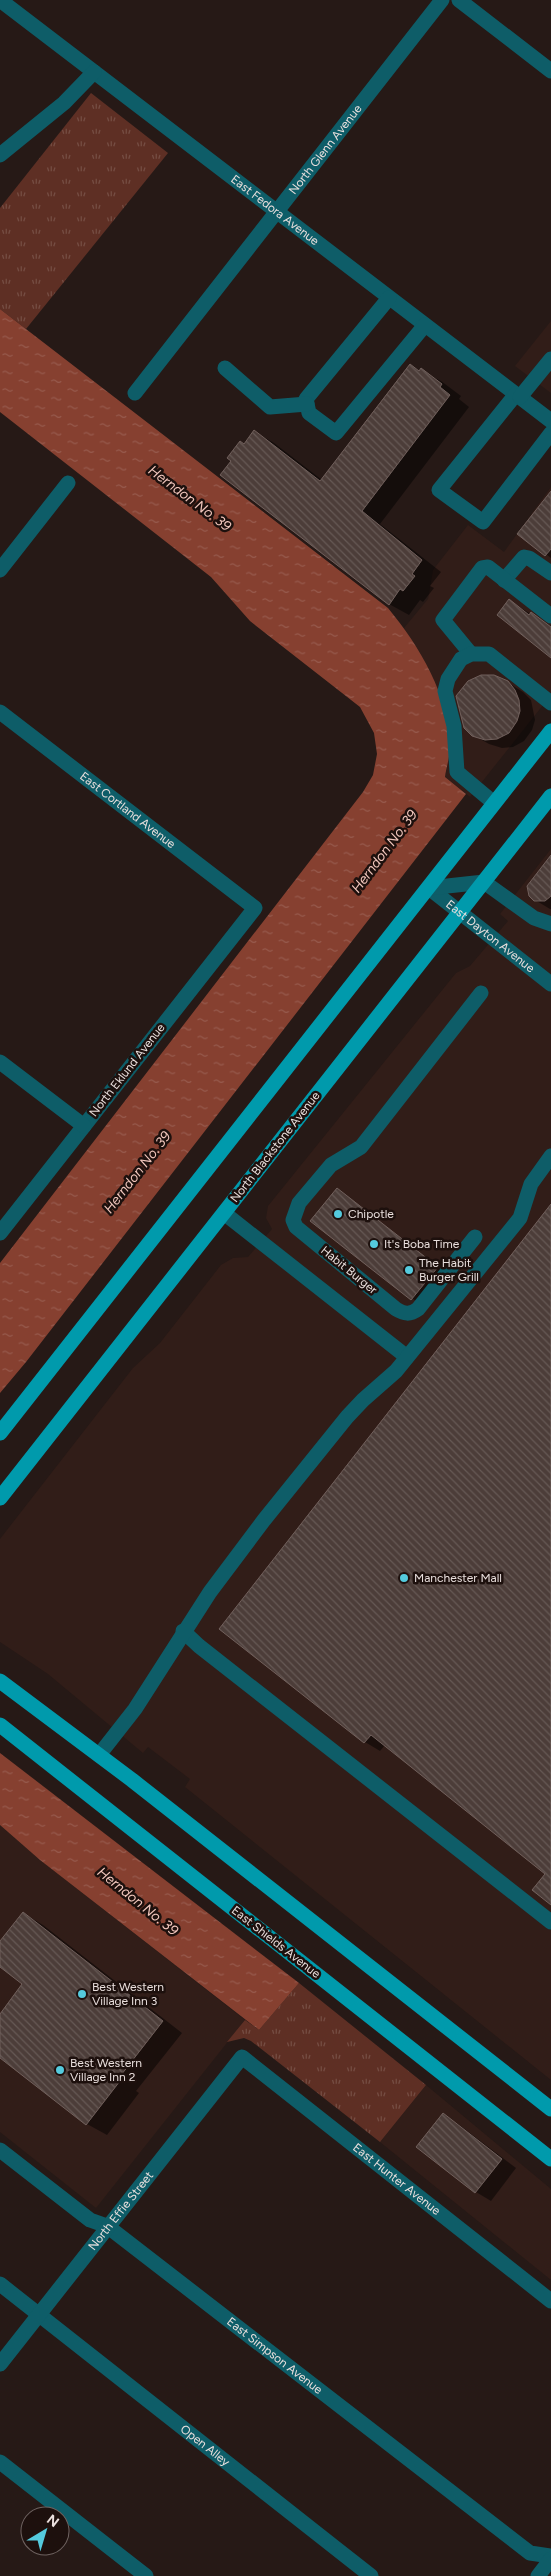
<svg xmlns="http://www.w3.org/2000/svg" width="551" height="2576" font-family="Figtree,sans-serif">
<style>
.built{fill:#311d18}
.grass{fill:url(#grass-tufts)}
.water{fill:url(#water-ripples)}
.shadow{fill:#0007}
.building{fill:url(#building-back-hatch);stroke:#71605c}
.lines{fill:none;stroke-linecap:round;stroke-linejoin:round}
.minor{stroke:#0e5d68;stroke-width:15}
.major{stroke:#009aac;stroke-width:15}
.poi-dot{fill:#54cadd;stroke:#1d100d;stroke-width:2}
.labels{text-anchor:middle;stroke-width:5;stroke-linejoin:round;paint-order:stroke}
.street-label{font-size:12px;fill:#eae0de;stroke:#1d100d}
.poi-label{font-size:12px;fill:#eae0de;stroke:#1d100d;text-anchor:start}
.water-label{font-size:14px;font-style:italic;fill:#f1c6bc;stroke:#1d100d}
</style>
<defs>
<pattern id="grass-tufts" width="24" height="20" patternUnits="userSpaceOnUse" patternTransform="scale(1.25)"><rect width="24" height="20" fill="#5e2f24"/><path d="M3 7l-1-3M5 7V3M7 7l1-3M15 17l-1-3M17 17v-4M19 17l1-3" fill="none" stroke="#754d43"/></pattern>
<pattern id="water-ripples" width="26" height="14" patternUnits="userSpaceOnUse" patternTransform="scale(1.25)"><rect width="26" height="14" fill="#864030"/><path d="M2 4q2-2 4 0t4 0M15 11q2-2 4 0t4 0" fill="none" stroke="#975b4e"/></pattern>
<pattern id="building-back-hatch" width="6" height="6" patternUnits="userSpaceOnUse" patternTransform="scale(1.25)"><rect width="6" height="6" fill="#4c3d39"/><path d="M-1 5l2 2M0 0l6 6M5-1l2 2" fill="none" stroke="#665955"/></pattern>
</defs>
<rect width="100%" height="100%" fill="#261916"/>
<g class="built">
<path d="M 551,321 L 551,393 L 515,366 Z"/>
<path d="M 551,487 L 551,695 L 470,797 L 445,777 L 450,748 L 416,649 L 404,628 L 428,599 L 433,570 L 468,525 L 504,552 Z"/>
<path d="M 551,849 L 551,2080 L 185,1787 L 190,1779 L 148,1747 L 143,1753 L 48,1674 L 0,1642 L 0,1539 L 133,1368 L 160,1343 L 221,1265 L 233,1258 L 248,1257 L 272,1229 L 266,1218 L 268,1206 L 456,973 L 470,966 L 508,921 L 500,914 Z"/>
<path d="M 0,1825 L 40,1860 L 245,2020 L 96,2208 L 0,2132 Z"/>
<path d="M 426,2085 L 551,2189 L 551,2280 L 380,2142 Z"/>
</g>
<g class="grass">
<path d="M 91,93 L 168,153 L 26,329 L 0,309 L 0,208 Z"/>
<path d="M 299,1983 L 426,2085 L 380,2142 L 251,2041 L 244,2038 L 227,2042 L 245,2020 L 259,2030 Z"/>
</g>
<g class="water">
<path d="M 0,309 L 388,608 C 420,647 449,695 450,747 C 450,757 446,768 445,777 L 466,794 L 26,1362 L 0,1393 L 0,1263 L 363,792 L 373,775 L 377,754 L 374,733 L 360,707 L 250,621 L 211,577 L 0,412 Z"/>
<path d="M 0,1753 L 299,1983 L 259,2030 L 40,1860 L 0,1825 Z"/>
</g>
<g class="shadow">
<path d="M 410,366 L 441,381 L 461,396 L 459,399 L 469,407 L 380,524 L 441,572 L 430,586 L 434,588 L 423,602 L 420,600 L 409,615 L 389,604 L 244,446 L 255,432 L 274,443 L 322,480 Z"/>
<path d="M 551,493 L 551,558 L 519,533 Z"/>
<path d="M 509,601 L 551,626 L 551,656 Z"/>
<path d="M 468,682 L 507,682 L 523,692 L 531,700 L 535,720 L 532,730 L 524,741 L 513,747 L 502,748 L 489,744 L 473,735 L 457,697 Z"/>
<path d="M 551,857 L 551,909 L 550,909 L 535,900 Z"/>
<path d="M 342,1193 L 442,1270 L 417,1302 L 312,1221 Z"/>
<path d="M 551,1206 L 551,1903 L 547,1873 L 385,1745 L 380,1751 L 365,1742 L 220,1628 Z"/>
<path d="M 23,1913 L 43,1925 L 182,2033 L 136,2091 L 139,2093 L 107,2135 L 87,2124 L 0,2057 L 0,2016 L 24,1984 L 0,1965 L 0,1943 Z"/>
<path d="M 443,2115 L 458,2124 L 516,2168 L 491,2201 L 476,2192 L 418,2147 Z"/>
</g>
<g class="building">
<path d="M 410,364 L 419,371 L 421,368 L 442,384 L 440,387 L 450,395 L 362,511 L 422,560 L 412,574 L 415,576 L 403,591 L 400,589 L 389,605 L 220,475 L 231,461 L 227,458 L 240,441 L 244,444 L 254,430 L 320,481 Z"/>
<path d="M 551,491 L 551,549 L 545,556 L 517,534 Z"/>
<path d="M 509,599 L 529,615 L 531,612 L 551,627 L 551,658 L 497,615 Z"/>
<path d="M 481,675 L 494,675 L 508,681 L 515,690 L 519,700 L 520,711 L 517,721 L 509,733 L 497,739 L 485,740 L 472,736 L 464,728 L 456,696 L 468,681 Z"/>
<path d="M 551,855 L 551,896 L 545,901 L 534,901 L 529,896 L 527,886 Z"/>
<path d="M 337,1188 L 438,1267 L 411,1300 L 310,1221 Z"/>
<path d="M 551,1204 L 551,1905 L 532,1890 L 545,1874 L 371,1735 L 364,1743 L 219,1629 Z"/>
<path d="M 23,1912 L 163,2021 L 118,2079 L 120,2081 L 86,2125 L 0,2058 L 0,2014 L 22,1984 L 0,1967 L 0,1941 Z"/>
<path d="M 443,2113 L 502,2159 L 475,2193 L 416,2147 Z"/>
</g>
<g class="lines">
<g class="minor">
<path id="s1" d="M 0,0 L 551,421"/>
<path d="M 459,0 L 551,71"/>
<path d="M 0,155 L 64,103 L 94,72"/>
<path d="M 389,298 L 306,399 L 309,413 L 336,433 L 425,325"/>
<path d="M 225,368 L 270,407 L 307,404"/>
<path id="s2" d="M 135,393 L 442,0"/>
<path d="M 516,394 L 439,490 L 483,522 L 551,433"/>
<path d="M 520,397 L 551,359"/>
<path d="M 0,570 L 68,483"/>
<path d="M 504,580 L 524,557 L 529,558 L 551,573"/>
<path d="M 471,654 L 443,620 L 482,568 L 488,567 L 551,616"/>
<path id="s3" d="M 0,712 L 255,908 L 0,1233"/>
<path d="M 494,803 L 457,772 L 454,726 L 445,691 L 448,679 L 461,659 L 471,654 L 489,654 L 551,703"/>
<path id="s4" d="M 429,888 L 551,984"/>
<path d="M 429,888 L 484,882 L 534,918 L 551,924"/>
<path d="M 0,1062 L 84,1126"/>
<path d="M 224,1213 L 407,1357"/>
<path d="M 475,1237 L 418,1309 C 410,1315 404,1314 396,1309 L 296,1227 L 293,1220 L 299,1203 L 331,1165 L 361,1147 L 481,993"/>
<path d="M 183,1631 L 199,1646 L 551,1922"/>
<path d="M 99,1755 L 135,1709 L 210,1592 L 264,1520 L 347,1417 L 363,1400 L 396,1371 L 520,1218 L 531,1184 L 551,1156"/>
<path id="s5" d="M 0,2150 L 90,2220 L 107,2226 L 530,2553 L 551,2556"/>
<path id="s6" d="M 0,2284 L 371,2576"/>
<path id="s7" d="M 0,2364 L 242,2057 L 551,2301"/>
<path d="M 0,2462 L 146,2576"/>
<path d="M 538,2576 L 551,2559"/>
</g>
<g class="major">
<path d="M 0,1433 L 551,731"/>
<path d="M 0,1498 L 551,796"/>
<path d="M 0,1681 L 132,1780 L 551,2109"/>
<path d="M 0,1725 L 551,2159"/>
</g>
</g>
<g class="poi-dot">
<circle cx="338" cy="1214" r="5"/>
<circle cx="374" cy="1244" r="5"/>
<circle cx="409" cy="1270" r="5"/>
<circle cx="404" cy="1578" r="5"/>
<circle cx="82" cy="1994" r="5"/>
<circle cx="60" cy="2070" r="5"/>
</g>
<g class="labels">
<g class="street-label">
<text dy="4" stroke="none"><textPath href="#s2" startOffset="309">North Glenn Avenue</textPath></text>
<text dy="4" stroke="none"><textPath href="#s1" startOffset="346">East Fedora Avenue</textPath></text>
<text dy="4" stroke="none"><textPath href="#s3" startOffset="161">East Cortland Avenue</textPath></text>
<text dy="4" stroke="none"><textPath href="#s4" startOffset="78">East Dayton Avenue</textPath></text>
<text transform="translate(127 1070) rotate(-52)" y="4">North Eklund Avenue</text>
<text transform="translate(275 1147) rotate(-52)" y="4">North Blackstone Avenue</text>
<text transform="translate(349 1270) rotate(39)" y="4">Habit Burger</text>
<text transform="translate(276 1942) rotate(38)" y="4">East Shields Avenue</text>
<text dy="4" stroke="none"><textPath href="#s7" startOffset="588">East Hunter Avenue</textPath></text>
<text dy="4" stroke="none"><textPath href="#s7" startOffset="195">North Effie Street</textPath></text>
<text dy="4" stroke="none"><textPath href="#s5" startOffset="344">East Simpson Avenue</textPath></text>
<text dy="4" stroke="none"><textPath href="#s6" startOffset="261">Open Alley</textPath></text>
</g>
<g class="poi-label">
<text x="348" y="1218">Chipotle</text>
<text x="384" y="1248">It's Boba Time</text>
<text x="419" y="1267">The Habit<tspan x="419" dy="14">Burger Grill</tspan></text>
<text x="414" y="1582">Manchester Mall</text>
<text x="92" y="1991">Best Western<tspan x="92" dy="14">Village Inn 3</tspan></text>
<text x="70" y="2067">Best Western<tspan x="70" dy="14">Village Inn 2</tspan></text>
</g>
<g class="water-label">
<text transform="translate(190 498) rotate(37)" y="5">Herndon No. 39</text>
<text transform="translate(384 851) rotate(-53)" y="5">Herndon No. 39</text>
<text transform="translate(137 1172) rotate(-52)" y="5">Herndon No. 39</text>
<text transform="translate(138 1901) rotate(39)" y="5">Herndon No. 39</text>
</g>
</g>
<g transform="translate(45 2531) rotate(38)"><circle r="24" fill="#1d100d" stroke="#6f6361"/>
<path d="M0-4L9 19L0 12L-9 19Z" fill="#54cadd"/>
<text y="-8" font-size="14" font-weight="bold" text-anchor="middle" fill="#eae0de">N</text>
</g>
</svg>
